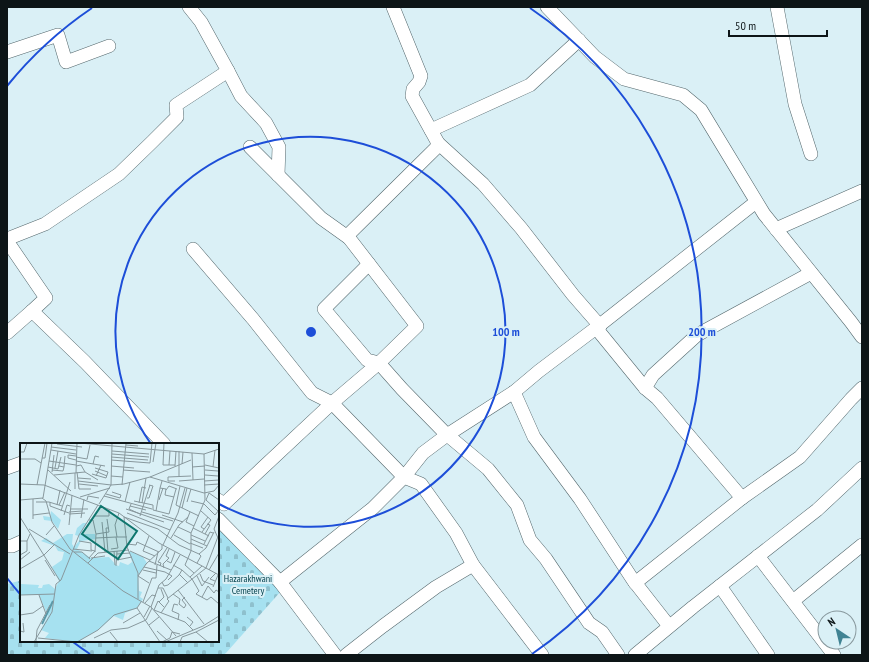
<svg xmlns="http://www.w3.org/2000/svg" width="869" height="662" font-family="'PT Sans Narrow',sans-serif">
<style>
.cemetery{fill:url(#cemetery-stones)}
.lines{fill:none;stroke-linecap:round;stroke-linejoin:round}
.minor-casing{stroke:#55686d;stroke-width:14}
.minor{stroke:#fff;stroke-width:13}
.ring{fill:none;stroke:#1d4ed8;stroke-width:2}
.labels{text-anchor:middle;stroke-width:4;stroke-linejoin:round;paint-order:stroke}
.park-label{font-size:10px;fill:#013f4b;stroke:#daf0f6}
.inset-river{fill:none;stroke:#5999a9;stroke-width:2}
.inset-road{fill:none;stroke:#88989d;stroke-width:1}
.view{fill:#0f766e;fill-opacity:0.15;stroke:#0f766e;stroke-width:2}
.inset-edge{fill:none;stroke:#0d1517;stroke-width:2}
.centre{fill:#1d4ed8;stroke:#daf0f6;stroke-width:2}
.ring-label{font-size:12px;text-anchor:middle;font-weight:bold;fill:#1d4ed8;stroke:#daf0f6;stroke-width:4;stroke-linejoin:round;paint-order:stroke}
</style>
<defs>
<pattern id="cemetery-stones" width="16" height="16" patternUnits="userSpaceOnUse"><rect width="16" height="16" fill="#a6e1f0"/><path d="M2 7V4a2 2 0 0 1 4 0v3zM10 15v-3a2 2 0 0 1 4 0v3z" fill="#8ec0cd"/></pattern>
</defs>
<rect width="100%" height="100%" fill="#daf0f6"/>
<path class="cemetery" d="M 228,522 L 289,582 L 226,653 L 223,655 L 7,655 L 7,584 L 19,581 L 21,586 L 21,641 L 46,641 L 47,643 L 53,641 L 218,641 L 218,535 Z"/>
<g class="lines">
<defs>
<g id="minor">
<path d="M 393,7 L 421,76 L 419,82 L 413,89 L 412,96 L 438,143 L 483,184 L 521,228 L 573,295 L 600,326"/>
<path d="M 547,7 L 595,57 L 624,79 L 683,95 L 701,110 L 764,214 L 851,322 L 862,337"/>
<path d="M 777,7 L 795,104 L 811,154"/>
<path d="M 7,52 L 58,35 L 66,62 L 109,46"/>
<path d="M 228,71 L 241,96 L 266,123 L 279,147 L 278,175"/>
<path d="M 431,130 L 530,85 L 579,40"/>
<path d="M 776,229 L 862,191"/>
<path d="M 349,238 L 349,234 L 436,148 L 438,143"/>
<path d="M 7,239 L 45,224 L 119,174 L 152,142 L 177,117 L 176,105 L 228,71 L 201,22 L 189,7"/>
<path d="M 7,241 L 46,298 L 32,311"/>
<path d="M 193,249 L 253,319 L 312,393 L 332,403 L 404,477 L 421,484 L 456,533 L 473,565 L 542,655"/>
<path d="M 369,264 L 324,309 L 367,360 L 379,363 L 402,389 L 445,433 L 488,469 L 517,505 L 530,540 L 546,559 L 589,623 L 602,632 L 618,655"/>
<path d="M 7,333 L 32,311 L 85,362 L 164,444"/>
<path d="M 645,388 L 653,375 L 697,335 L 811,273"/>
<path d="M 514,392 L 534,437 L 580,499 L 633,580 L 669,626"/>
<path d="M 7,468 L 21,463"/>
<path d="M 742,498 L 800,457 L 851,399 L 862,388"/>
<path d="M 218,500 L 224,504 L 332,403 L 379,363 L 417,326 L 349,238 L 321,218 L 250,147"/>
<path d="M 218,519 L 280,582 L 335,655"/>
<path d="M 7,546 L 12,546 L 21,542"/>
<path d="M 758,556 L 834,655"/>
<path d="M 280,582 L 373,508 L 404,477 L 423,453 L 447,435 L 514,392 L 539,371 L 596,328"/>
<path d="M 635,583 L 742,498 L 657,398 L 645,388 L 596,328 L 756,202"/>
<path d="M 720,586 L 768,655"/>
<path d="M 793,601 L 862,545"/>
<path d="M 346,655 L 383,626 L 436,587 L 473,565"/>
<path d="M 635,655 L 693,607 L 817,510 L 862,468"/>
</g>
</defs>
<use href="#minor" class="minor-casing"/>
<use href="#minor" class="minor"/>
</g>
<g class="ring">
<path d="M151 444A195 195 0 1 1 219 504"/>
<path d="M90 654A391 391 0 0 1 73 642M20 594A391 391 0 0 1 7 578M7 86A391 391 0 0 1 92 8M530 8A391 391 0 0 1 532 654"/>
</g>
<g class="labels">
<g class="park-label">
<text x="248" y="582">Hazarakhwani<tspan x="248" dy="12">Cemetery</tspan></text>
</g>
</g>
<g transform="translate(20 443)">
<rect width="199" height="199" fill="#daf0f6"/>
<path d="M 31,68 L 41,77 L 38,86 L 32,78 L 24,77 L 23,73 L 30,74 ZM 63,80 L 67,80 L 63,87 L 64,91 L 75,91 L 76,96 L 61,98 L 57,106 L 71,115 L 89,114 L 96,122 L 99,123 L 100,119 L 108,122 L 112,119 L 109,108 L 123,114 L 127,120 L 118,133 L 119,148 L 122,149 L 120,154 L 123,156 L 117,165 L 105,170 L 103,177 L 94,173 L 78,187 L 57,199 L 25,195 L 29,190 L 21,187 L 28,173 L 19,152 L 0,152 L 1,141 L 19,142 L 18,145 L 22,145 L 23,142 L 29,141 L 35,146 L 39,138 L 32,124 L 42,117 L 44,109 L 38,108 L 35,103 L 21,98 L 26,95 L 33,100 L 47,91 L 53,91 L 52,101 L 54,104 L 59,98 L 59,93 L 55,92 L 57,85 Z" fill="#a6e1f0"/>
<path class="inset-river" d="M 22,181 L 33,158"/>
<path class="inset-road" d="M 59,0 L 184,11 L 199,6M 144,0 L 143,22 L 155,22M 37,1 L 62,4M 106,2 L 118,3M 31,4 L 56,7M 31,7 L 56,11M 0,8 L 0,25M 92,8 L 129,11M 0,9 L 4,9 L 7,0M 172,10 L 173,37M 92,11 L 129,14M 56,13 L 48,12 L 48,15 L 56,17M 56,14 L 67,16 L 70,2M 91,14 L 128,17M 22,15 L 25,15 L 27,0M 0,16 L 15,16 L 21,20M 91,17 L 130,20 L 132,0M 29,18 L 56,22M 56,18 L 85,23M 133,19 L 136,0M 73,21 L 75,13 L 79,14M 162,21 L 163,9M 149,22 L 150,8M 185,22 L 199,25M 39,23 L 44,24 L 45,13M 56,23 L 61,22 L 65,29M 91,23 L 114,25M 155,23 L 156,8M 28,24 L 38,26 L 41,14M 172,24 L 185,23M 193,24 L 195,7M 35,25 L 38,8M 28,27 L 51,48M 32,27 L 43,28 L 44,24M 103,27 L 130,29M 185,27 L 198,28M 75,28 L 87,33M 32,29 L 34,12M 57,29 L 59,46 L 71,46M 56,30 L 57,0M 72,31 L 86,35 L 88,29 L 75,25M 34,32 L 65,29 L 78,37M 185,32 L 198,33M 76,33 L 81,22M 91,33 L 103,34M 159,33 L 159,8M 130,34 L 171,17M 58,35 L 71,36M 58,38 L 91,42M 142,38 L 140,45 L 146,46 L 145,52 L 154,54M 155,38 L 148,38 L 148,34 L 171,33M 159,38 L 184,36M 184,38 L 199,37M 0,41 L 24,42M 59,41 L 78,43M 17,42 L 25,0M 24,42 L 99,70 L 139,100 L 199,132M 91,42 L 104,41 L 130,34 L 184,50 L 194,48 L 199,42M 102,42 L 106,0M 184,42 L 199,41M 160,43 L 156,62 L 179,73M 55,46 L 55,30M 146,47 L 149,43 L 157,46M 86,51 L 100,55 L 101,52 L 92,49M 84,53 L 132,66M 60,54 L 90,45M 22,55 L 26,58 L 32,79 L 50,106 L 103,148 L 131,164 L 156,193M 23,55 L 32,0M 127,55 L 129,55 L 133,43 L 129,42M 13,56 L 13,76M 0,57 L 23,55M 67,57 L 68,53 L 79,55M 139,57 L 143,45M 186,57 L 189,50 L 199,57M 186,57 L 198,68M 114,58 L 133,62 L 133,67 L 149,71 L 156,46M 171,58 L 184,61 L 195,72 L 199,67M 16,59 L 29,59 L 42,63M 30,59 L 30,63 L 49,70M 105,59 L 110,39M 167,59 L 171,46M 119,60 L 122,44 L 126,45M 122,60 L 126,35M 79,61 L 91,42 L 92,0M 111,61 L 109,66 L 120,71M 37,62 L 40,47M 39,62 L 45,49M 110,63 L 126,67M 162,65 L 167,45M 50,66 L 68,66M 106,66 L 144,79M 41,68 L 50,39M 136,68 L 140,45M 181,68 L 191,77 L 182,89M 49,69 L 62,68M 122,69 L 153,78M 170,69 L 166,79 L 174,83M 107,70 L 150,87M 49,71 L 65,70M 13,72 L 29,70M 44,72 L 47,62 L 50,63M 142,72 L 163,79M 74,73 L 89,73 L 89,66M 120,73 L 130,42M 0,74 L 40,138M 61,75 L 64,56M 69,77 L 73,77 L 76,91 L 89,89 L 87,76M 82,79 L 85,109M 49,82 L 52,52M 158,84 L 171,90M 173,85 L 189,93M 9,86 L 50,111M 184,86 L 181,84 L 188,74M 185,91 L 190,82 L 187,81M 26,92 L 34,83M 154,92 L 170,101M 171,92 L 185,98M 129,93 L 123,108 L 135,113M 97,94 L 95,82 L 99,70M 76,95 L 96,94M 151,95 L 159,82 L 168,74M 198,95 L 194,86 L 199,73M 171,96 L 187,103M 0,98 L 7,98 L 10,91M 59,98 L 71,100 L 71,107 L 75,108 L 69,115M 170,100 L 183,105M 107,101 L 116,102 L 117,99 L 139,109M 184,101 L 190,89 L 193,90M 143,102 L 158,70 L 165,45M 53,106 L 72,108M 91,106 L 98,105 L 96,94 L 107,94M 94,108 L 95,122M 110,108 L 130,117M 54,109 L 62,109 L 70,116M 75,109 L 76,91M 88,109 L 86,85 L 89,85M 97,111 L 110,110M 0,112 L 7,108 L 7,98M 71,115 L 85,113M 0,117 L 10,109M 25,117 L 35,133M 97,117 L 112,114M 129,118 L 151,127M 147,118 L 151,120 L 155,109M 68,120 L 78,110 L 109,107M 177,120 L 181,113 L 179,111 L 186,105 L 194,89M 135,122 L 138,109M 96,123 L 97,108M 140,123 L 141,120 L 138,119 L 147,105M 124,124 L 145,129 L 152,133 L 148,137M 144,125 L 143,121 L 149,115 L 146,113 L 149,106M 0,126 L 24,112 L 35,101M 123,127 L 136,130M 162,127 L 172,136 L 179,148 L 176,151 L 187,157 L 191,154 L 199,161M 189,127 L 199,110M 174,130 L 165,122 L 171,108 L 171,90 L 185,57 L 184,11M 159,131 L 168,140M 180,131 L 183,138 L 193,142M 177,133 L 182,143 L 189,134M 170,134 L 182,123M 195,138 L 190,136 L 196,130M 142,139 L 144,143 L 148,142 L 159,132 L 162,127 L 153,122M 129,140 L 118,133 L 126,121 L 142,106 L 142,102M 193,144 L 198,132M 138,145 L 143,145 L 148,155M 158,147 L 184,181M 153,151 L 160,156 L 159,161 L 164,165 L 166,162 L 162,157 L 165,154M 0,152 L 35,151M 19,152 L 26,171M 182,154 L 188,143 L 194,150 L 196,147 L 199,149M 118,156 L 118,130 L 107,104 L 104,74 L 138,86 L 159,102 L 179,111M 123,159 L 132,135 L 136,135 L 137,122M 139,159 L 144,154 L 141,146M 125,160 L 132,152 L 136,153M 131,164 L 139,142 L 146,136 L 160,112M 144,164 L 138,158 L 134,167 L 165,179 L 173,187M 117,165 L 140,199M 141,170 L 149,158 L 147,156 L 186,125 L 199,91M 0,172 L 13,170 L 23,163M 124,174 L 130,163M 167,174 L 173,179 L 170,183M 158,177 L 159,171 L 152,168 L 154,161 L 158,162M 103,180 L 120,170M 129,182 L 139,174M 0,188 L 4,189 L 3,180M 137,188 L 147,197M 90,189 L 98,199M 18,195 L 57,199 L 78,187 L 94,172 L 117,165 L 121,159M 74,195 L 91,187 L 108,185 L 126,177 L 132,165M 16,198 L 17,187 L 30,162M 14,199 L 32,169 L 36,141 L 41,137 L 59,92 L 78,62M 142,199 L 150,195 L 152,189 L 160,191M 145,199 L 183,183 L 199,173M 160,199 L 162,194 L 176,189M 188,199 L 176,189 L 199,177"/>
<path class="view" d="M 81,63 L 117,88 L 98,116 L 62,91 Z"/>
<rect width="199" height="199" class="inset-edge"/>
</g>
<circle cx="311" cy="332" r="6" class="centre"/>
<g class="ring-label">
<text x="506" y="336">100 m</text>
<text x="702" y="336">200 m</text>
</g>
<rect width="869" height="662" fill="none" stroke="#0d1517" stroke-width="16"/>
<g transform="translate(837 630) rotate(325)"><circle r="19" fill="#daf0f6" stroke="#88989d"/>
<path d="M0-3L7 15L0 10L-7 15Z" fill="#408393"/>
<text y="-6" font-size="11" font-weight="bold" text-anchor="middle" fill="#0d1517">N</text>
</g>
<path d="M729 30v6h98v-6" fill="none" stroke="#0d1517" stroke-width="2"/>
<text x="735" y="30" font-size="12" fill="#0d1517" stroke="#daf0f6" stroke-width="3" paint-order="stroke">50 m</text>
</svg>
